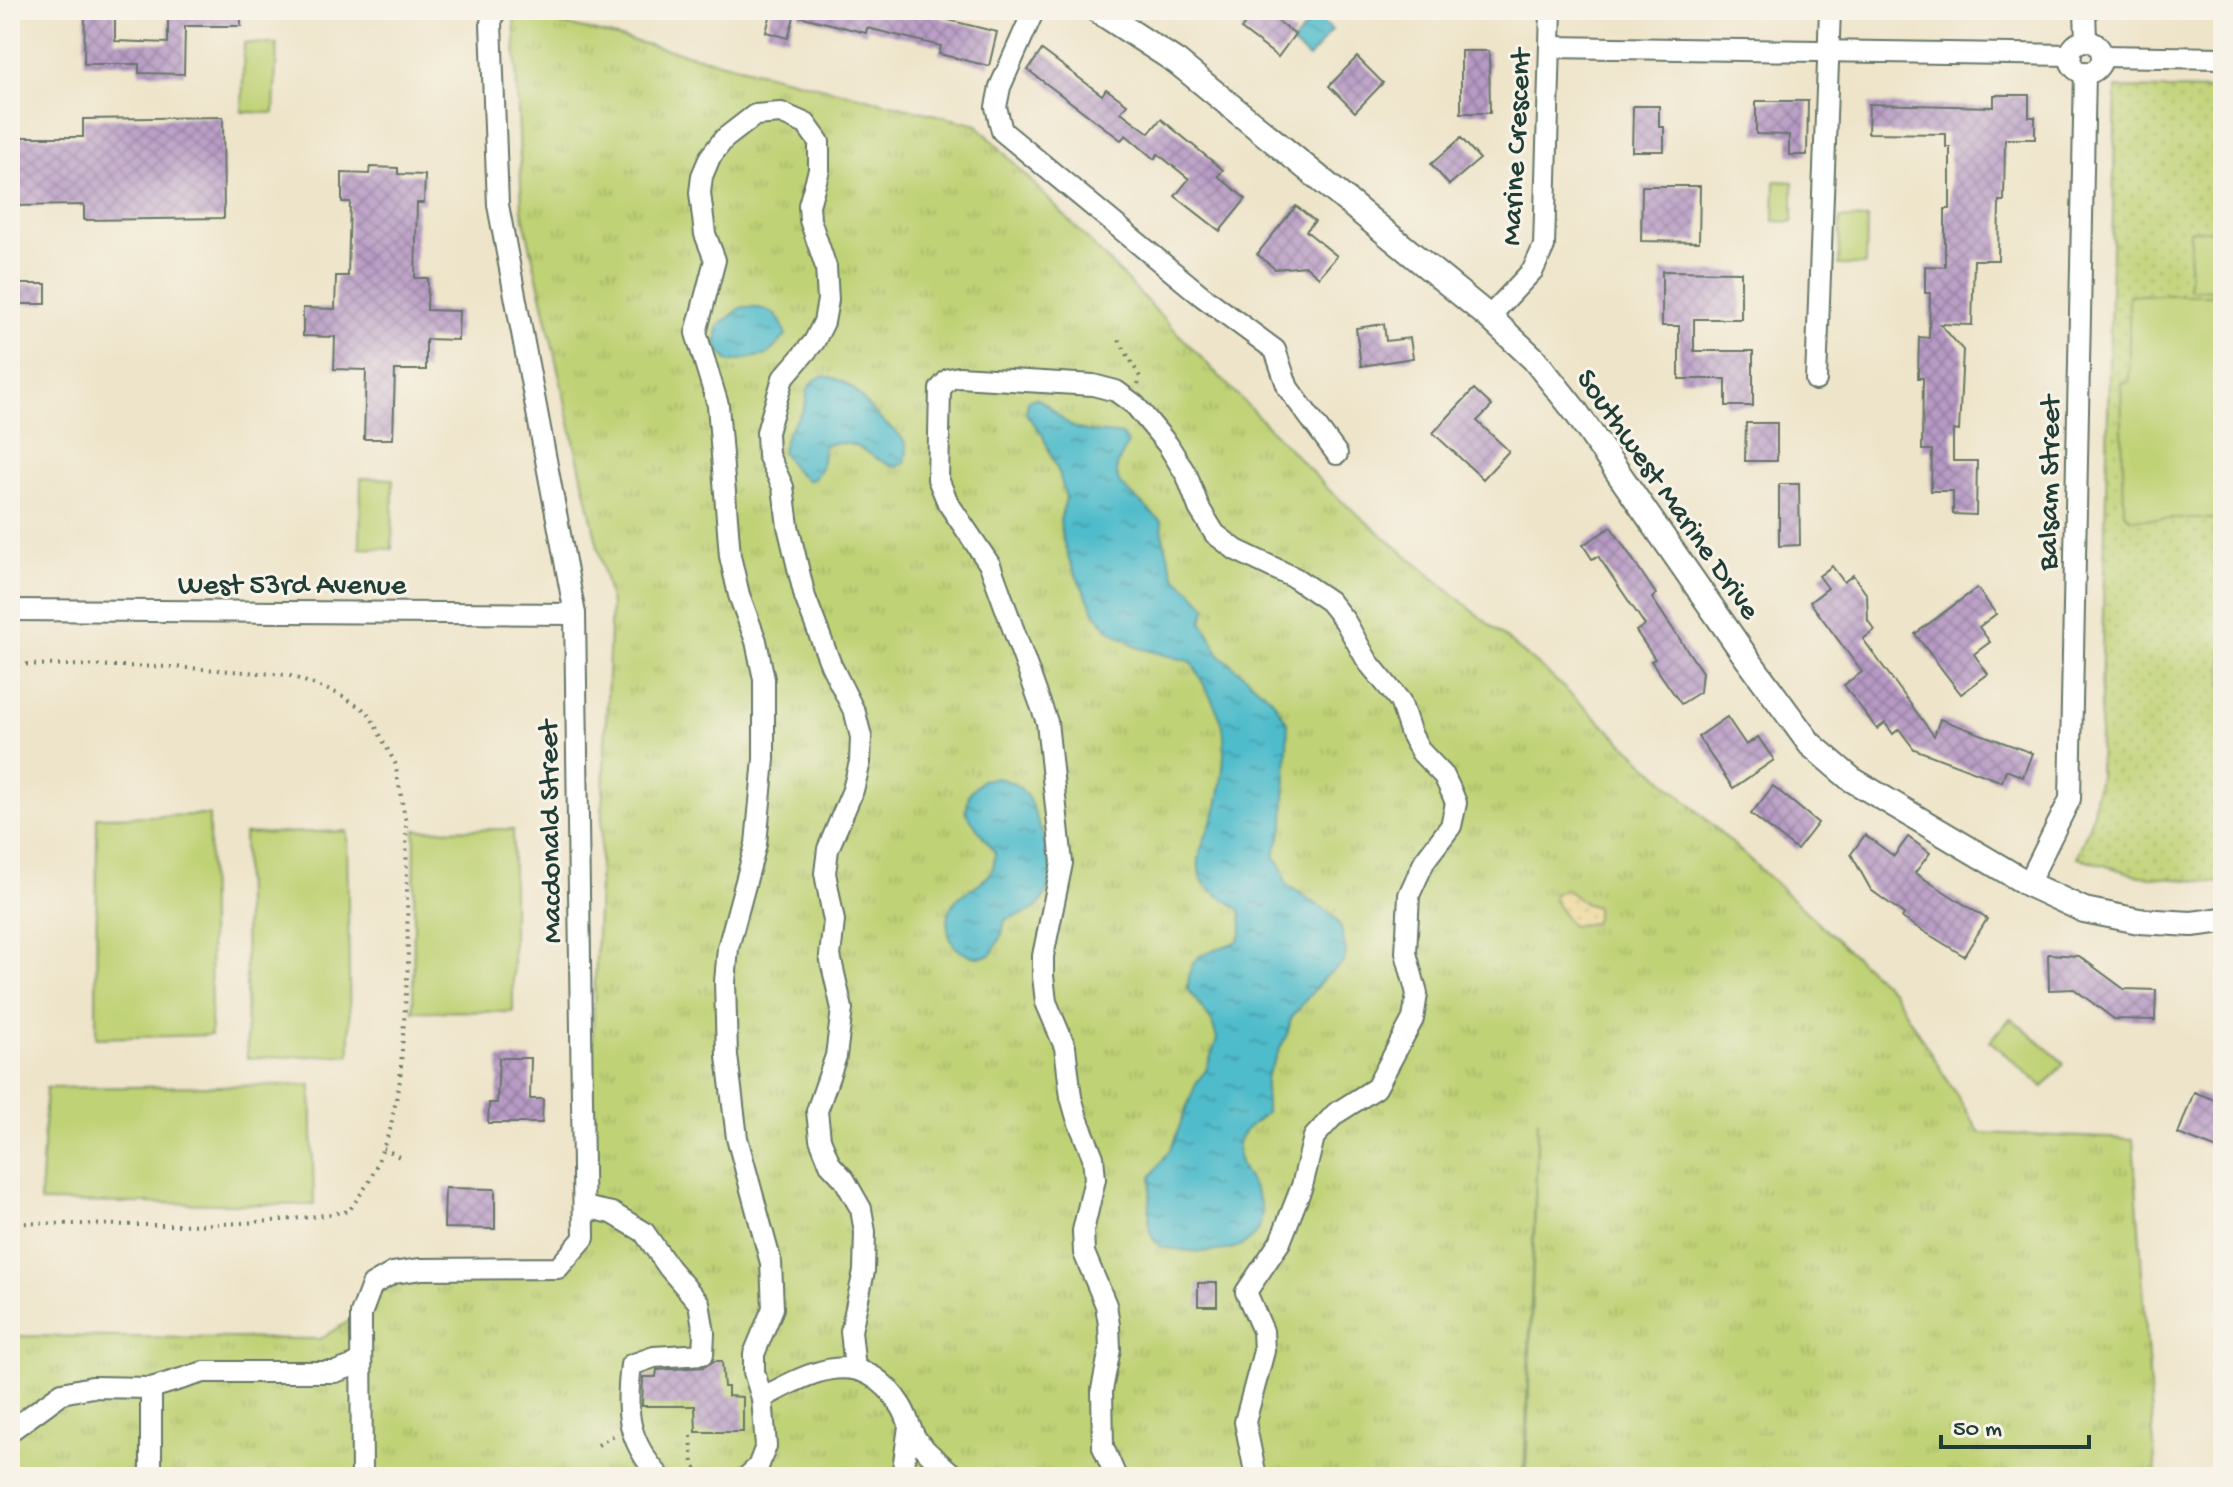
<svg xmlns="http://www.w3.org/2000/svg" width="2233" height="1487" font-family="'Gochi Hand',sans-serif">
<style>
.grass{fill:url(#grass-tufts);stroke:#708855;stroke-width:2}
.sand{fill:url(#sand-dots);stroke:#868c69;stroke-width:2}
.park{fill:url(#park-dots);stroke:#708855;stroke-width:2}
.pitch{fill:#c0d276;stroke:#708855;stroke-width:2}
.water{fill:url(#water-ripples);stroke:#387c80;stroke-width:2}
.building{fill:url(#building-cross-hatch)}
.lines{fill:none;stroke-linecap:round;stroke-linejoin:round}
.minor-casing{stroke:#677768;stroke-width:24}
.major-casing{stroke:#677768;stroke-width:28}
.path{stroke:#677768;stroke-width:4;stroke-dasharray:2 6;stroke-linecap:butt}
.minor{stroke:#fff;stroke-width:20}
.major{stroke:#fff;stroke-width:24}
.labels{text-anchor:middle;stroke-width:6;stroke-linejoin:round;paint-order:stroke}
.street-label{font-size:30px;fill:#1f3d34;stroke:#f7f3e8}
</style>
<defs>
<pattern id="grass-tufts" width="24" height="20" patternUnits="userSpaceOnUse" patternTransform="scale(2)"><rect width="24" height="20" fill="#c0d276"/><path d="M3 7l-1-3M5 7V3M7 7l1-3M15 17l-1-3M17 17v-4M19 17l1-3" fill="none" stroke="#a5b567"/></pattern>
<pattern id="sand-dots" width="8" height="8" patternUnits="userSpaceOnUse" patternTransform="scale(2)"><rect width="8" height="8" fill="#eeda9e"/><path d="M2 2h.1M6 6h.1" fill="none" stroke="#ccbc89" stroke-width="1.8" stroke-linecap="round"/></pattern>
<pattern id="park-dots" width="8" height="8" patternUnits="userSpaceOnUse" patternTransform="scale(2)"><rect width="8" height="8" fill="#c0d276"/><path d="M2 2h.1M6 6h.1" fill="none" stroke="#a5b567" stroke-width="1.8" stroke-linecap="round"/></pattern>
<pattern id="water-ripples" width="26" height="14" patternUnits="userSpaceOnUse" patternTransform="scale(2)"><rect width="26" height="14" fill="#50bccb"/><path d="M2 4q2-2 4 0t4 0M15 11q2-2 4 0t4 0" fill="none" stroke="#429aa6"/></pattern>
<pattern id="building-cross-hatch" width="8" height="8" patternUnits="userSpaceOnUse" patternTransform="scale(2)"><rect width="8" height="8" fill="#b79ac5"/><path d="M0 0l8 8M0 8l8-8" fill="none" stroke="#947fa1"/></pattern>
</defs>
<rect width="100%" height="100%" fill="#f7f3e8"/>
<filter id="ink" filterUnits="userSpaceOnUse"><feTurbulence type="fractalNoise" baseFrequency=".0125" numOctaves="2"/><feDisplacementMap in="SourceGraphic" scale="16" xChannelSelector="R" yChannelSelector="G"/><feConvolveMatrix kernelMatrix="1 2 1 2 8 2 1 2 1" color-interpolation-filters="sRGB"/></filter>
<filter id="wash" filterUnits="userSpaceOnUse"><feTurbulence type="fractalNoise" baseFrequency=".006" numOctaves="4" result="noise"/><feDisplacementMap in="SourceGraphic" scale="32" xChannelSelector="R" yChannelSelector="G"/><feGaussianBlur stdDeviation="1.8" result="paint"/><feColorMatrix in="noise" values="0 0 0 0 0 0 0 0 0 0 0 0 0 0 0 0 0 1.4 0 .05"/><feComposite in="paint" operator="in"/></filter>
<g filter="url(#wash)">
<rect width="100%" height="100%" fill="#eee4c9"/>
<path class="grass" d="M 514,12 L 977,125 L 1331,492 L 1553,678 L 1893,992 L 1980,1133 L 2133,1139 L 2156,1477 L 1526,1477 L 1538,1118 L 1524,1477 L 10,1477 L 10,1336 L 319,1339 L 361,1314 L 393,1273 L 558,1268 L 584,1238 L 611,605 L 522,210 Z"/>
<path class="sand" d="M 1565,889 L 1584,903 L 1596,907 L 1596,918 L 1593,923 L 1571,926 L 1553,899 L 1554,894 Z"/>
<path class="park" d="M 2116,88 L 2223,90 L 2223,883 L 2140,876 L 2077,857 L 2092,817 L 2099,775 Z"/>
<g class="pitch">
<path d="M 244,43 L 277,44 L 274,113 L 242,112 Z"/>
<path d="M 1775,181 L 1793,182 L 1793,222 L 1774,221 Z"/>
<path d="M 1840,218 L 1867,219 L 1866,265 L 1839,265 Z"/>
<path d="M 2190,230 L 2223,231 L 2223,290 L 2189,289 Z"/>
<path d="M 2129,295 L 2223,295 L 2223,519 L 2131,519 L 2124,512 L 2121,383 L 2129,382 Z"/>
<path d="M 361,478 L 393,479 L 392,549 L 360,548 Z"/>
<path d="M 209,815 L 211,1035 L 96,1038 L 97,817 Z"/>
<path d="M 513,829 L 513,1012 L 413,1011 L 415,830 Z"/>
<path d="M 347,831 L 350,1055 L 247,1058 L 244,834 Z"/>
<path d="M 2011,1018 L 2064,1063 L 2043,1087 L 1990,1041 Z"/>
<path d="M 311,1085 L 314,1205 L 40,1202 L 46,1088 Z"/>
</g>
<g class="water">
<path d="M 1315,16 L 1332,30 L 1309,58 L 1292,44 Z"/>
<path d="M 742,307 C 767,307 780,311 786,336 L 767,355 L 729,362 L 716,346 L 718,326 Z"/>
<path d="M 824,376 C 852,379 861,399 879,418 C 893,432 913,437 905,463 L 896,467 C 866,459 861,436 824,445 L 821,468 L 814,479 L 807,481 L 794,469 L 782,452 C 785,431 791,428 802,412 C 811,398 800,383 824,376 Z"/>
<path d="M 1035,398 C 1049,402 1058,418 1071,426 C 1088,435 1104,431 1122,435 L 1128,443 C 1122,459 1111,465 1120,484 L 1162,522 L 1163,537 L 1174,575 L 1207,606 L 1202,621 L 1220,655 L 1271,698 L 1288,723 L 1284,825 L 1274,856 L 1281,865 L 1286,884 L 1332,914 L 1341,928 L 1346,952 L 1344,962 L 1323,979 L 1291,1018 L 1288,1032 L 1266,1078 L 1266,1113 C 1257,1121 1240,1131 1238,1144 C 1234,1169 1258,1185 1261,1207 C 1268,1262 1191,1254 1159,1246 L 1153,1239 L 1149,1226 L 1151,1177 L 1172,1146 L 1196,1083 L 1206,1070 L 1217,1039 L 1212,1022 L 1188,989 C 1188,948 1208,955 1238,941 L 1242,932 L 1241,911 C 1229,900 1204,891 1200,875 C 1194,853 1210,830 1216,810 C 1221,789 1228,743 1222,723 C 1216,704 1201,681 1192,662 L 1139,648 L 1108,629 L 1095,613 L 1071,565 L 1062,538 L 1060,520 L 1066,498 L 1059,473 L 1042,434 L 1026,414 L 1028,400 Z"/>
<path d="M 993,778 C 1028,780 1033,807 1042,834 C 1045,842 1050,850 1052,858 C 1056,870 1047,895 1039,905 C 1028,916 1017,914 1005,920 L 1002,934 L 991,955 C 978,958 972,958 960,951 C 953,946 949,939 948,930 C 944,895 968,895 987,877 C 994,871 994,862 995,853 L 966,813 L 969,794 L 982,780 Z"/>
</g>
<g id="blocks">
<g class="building">
<path d="M 85,10 L 115,10 L 115,41 L 168,43 L 168,10 L 241,10 L 241,26 L 185,26 L 184,74 L 139,73 L 139,64 L 84,64 Z"/>
<path d="M 772,10 L 796,10 L 788,38 L 766,32 Z"/>
<path d="M 799,10 L 919,10 L 940,15 L 940,18 L 997,32 L 989,66 L 939,54 L 941,46 L 867,28 L 866,33 L 799,16 Z"/>
<path d="M 1255,10 L 1263,10 L 1295,34 L 1278,57 L 1241,29 Z"/>
<path d="M 1042,50 L 1102,95 L 1106,89 L 1127,104 L 1121,112 L 1149,133 L 1161,119 L 1223,170 L 1218,176 L 1246,199 L 1220,231 L 1175,196 L 1189,179 L 1158,154 L 1154,159 L 1126,135 L 1121,140 L 1028,70 Z"/>
<path d="M 1461,51 L 1489,51 L 1490,113 L 1461,113 Z"/>
<path d="M 1357,57 L 1383,83 L 1355,112 L 1329,86 Z"/>
<path d="M 1994,95 L 2029,95 L 2029,117 L 2035,117 L 2035,139 L 2005,139 L 2004,201 L 1999,201 L 1998,260 L 1974,260 L 1972,325 L 1940,324 L 1963,350 L 1959,431 L 1953,430 L 1953,461 L 1977,461 L 1976,515 L 1953,514 L 1953,491 L 1931,491 L 1932,450 L 1922,450 L 1923,378 L 1918,378 L 1919,337 L 1929,338 L 1930,293 L 1925,293 L 1925,266 L 1945,267 L 1945,209 L 1950,209 L 1950,147 L 1946,147 L 1946,134 L 1868,133 L 1869,104 L 1994,107 Z"/>
<path d="M 1756,101 L 1808,101 L 1807,155 L 1789,155 L 1789,135 L 1756,134 Z"/>
<path d="M 1633,106 L 1659,106 L 1659,127 L 1664,127 L 1664,151 L 1632,151 Z"/>
<path d="M 223,117 L 224,218 L 84,220 L 84,205 L 10,206 L 10,137 L 83,137 L 83,119 Z"/>
<path d="M 1461,138 L 1480,159 L 1449,185 L 1431,164 Z"/>
<path d="M 370,167 L 398,168 L 398,174 L 425,175 L 424,203 L 417,203 L 415,278 L 428,278 L 427,310 L 459,311 L 458,340 L 426,339 L 426,370 L 395,370 L 393,439 L 364,439 L 366,370 L 334,369 L 335,337 L 303,336 L 303,308 L 335,309 L 336,276 L 348,276 L 350,202 L 342,202 L 342,173 L 369,174 Z"/>
<path d="M 1642,186 L 1700,186 L 1699,242 L 1641,241 Z"/>
<path d="M 1296,206 L 1315,221 L 1306,231 L 1337,256 L 1319,277 L 1306,266 L 1275,269 L 1257,254 Z"/>
<path d="M 1662,271 L 1741,272 L 1741,319 L 1694,319 L 1694,351 L 1753,351 L 1753,406 L 1726,406 L 1726,379 L 1679,379 L 1679,326 L 1662,326 Z"/>
<rect x="10" y="284" width="36" height="20"/>
<path d="M 1384,324 L 1386,341 L 1410,338 L 1413,358 L 1361,366 L 1356,328 Z"/>
<path d="M 1474,389 L 1492,406 L 1477,421 L 1509,451 L 1483,479 L 1433,433 Z"/>
<path d="M 1746,423 L 1777,423 L 1777,461 L 1745,461 Z"/>
<path d="M 1779,484 L 1799,484 L 1800,545 L 1779,546 Z"/>
<path d="M 1611,527 L 1656,594 L 1652,598 L 1702,672 L 1700,692 L 1681,704 L 1651,661 L 1655,659 L 1636,631 L 1645,625 L 1598,556 L 1592,559 L 1583,545 Z"/>
<path d="M 1832,566 L 1844,582 L 1853,575 L 1867,595 L 1868,621 L 1875,630 L 1863,639 L 1934,736 L 1940,719 L 2032,753 L 2023,777 L 2006,770 L 2002,782 L 1914,749 L 1899,729 L 1893,734 L 1885,723 L 1877,729 L 1844,685 L 1862,672 L 1810,602 L 1828,588 L 1819,576 Z"/>
<path d="M 1977,588 L 1996,614 L 1979,627 L 1990,642 L 1974,654 L 1988,674 L 1961,694 L 1915,634 Z"/>
<path d="M 1727,717 L 1746,745 L 1758,737 L 1774,760 L 1733,788 L 1698,737 Z"/>
<path d="M 1773,786 L 1818,823 L 1797,850 L 1751,814 Z"/>
<path d="M 1865,835 L 1894,856 L 1908,837 L 1930,853 L 1915,873 L 1987,919 L 1964,956 L 1902,918 L 1904,914 L 1871,890 L 1851,854 Z"/>
<path d="M 2048,954 L 2079,956 L 2124,989 L 2156,990 L 2155,1020 L 2114,1019 L 2074,989 L 2049,990 Z"/>
<path d="M 499,1058 L 531,1058 L 530,1099 L 543,1099 L 542,1123 L 488,1123 L 489,1103 L 497,1103 Z"/>
<path d="M 2194,1092 L 2223,1103 L 2223,1151 L 2178,1134 Z"/>
<path d="M 445,1188 L 495,1189 L 495,1229 L 444,1228 Z"/>
<rect x="1198" y="1283" width="19" height="23"/>
<path d="M 714,1361 L 722,1361 L 724,1387 L 728,1387 L 728,1396 L 743,1397 L 743,1432 L 696,1432 L 695,1406 L 642,1406 L 643,1377 L 656,1377 L 657,1370 L 704,1367 Z"/>
</g>
</g>
</g>
<g filter="url(#ink)">
<use href="#blocks" fill-opacity="0" stroke="#677768" stroke-width="2"/>
<g class="lines">
<defs>
<g id="minor">
<path d="M 1034,10 L 1000,87 L 996,107 L 1002,131 L 1202,296 L 1275,350 L 1288,388 L 1337,454"/>
<path d="M 2085,10 L 2086,41"/>
<circle cx="2086" cy="57" r="16"/>
<path d="M 1550,47 L 2071,55"/>
<path d="M 2102,56 L 2223,58"/>
<path d="M 1489,317 L 1533,270 L 1544,246 L 1551,10"/>
<path d="M 1816,380 L 1830,10"/>
<path d="M 10,610 L 575,614"/>
<path d="M 2028,884 L 2070,799 L 2085,72"/>
<path d="M 584,1207 L 612,1213 L 644,1232 L 669,1268 L 699,1303 L 704,1333 L 703,1354 L 654,1357 L 631,1365 C 625,1412 627,1440 660,1477"/>
<path d="M 151,1388 L 151,1477"/>
<path d="M 762,1398 C 812,1371 862,1344 901,1406 C 909,1418 910,1434 920,1444 C 931,1456 944,1467 956,1477"/>
<path d="M 10,1431 L 62,1393 L 92,1387 L 151,1388 L 204,1372 L 335,1372 L 361,1363"/>
<path d="M 362,1477 L 361,1328 L 361,1314 L 372,1285 L 393,1273 L 421,1269 L 558,1268 L 584,1238 L 575,614 L 498,205 L 491,23 L 495,10"/>
<path d="M 747,1477 L 758,1467 L 766,1446 L 762,1398 L 754,1372 L 754,1354 L 773,1308 L 771,1263 L 737,1138 L 727,1056 L 725,982 L 728,948 L 756,844 L 764,759 L 764,679 L 756,641 L 739,595 L 730,556 L 718,405 L 696,333 L 715,260 L 705,234 L 700,193 L 702,176 L 710,157 L 724,139 L 755,115 L 781,113 L 806,124 L 819,142 L 819,170 L 809,205 L 810,220 L 826,267 L 828,300 L 824,322 L 814,342 L 783,378 L 767,432 L 768,455 L 783,487 L 788,526 L 805,597 L 831,665 L 855,713 L 861,737 L 860,762 L 853,790 L 828,849 L 825,873 L 834,921 L 830,956 L 842,1009 L 836,1056 L 817,1111 L 820,1139 L 830,1164 L 844,1179 L 861,1209 L 865,1232 L 864,1271 L 851,1331 L 855,1369"/>
<path d="M 902,1477 L 909,1426"/>
<path d="M 1116,1477 L 1103,1447 L 1102,1390 L 1110,1349 L 1109,1325 L 1106,1305 L 1084,1253 L 1083,1231 L 1095,1179 L 1093,1157 L 1077,1118 L 1071,1097 L 1065,1047 L 1046,1002 L 1043,976 L 1043,956 L 1062,863 L 1047,722 L 990,565 L 948,503 L 938,479 L 940,389 L 949,379 L 959,377 L 1093,385 L 1116,391 L 1135,405 L 1168,445 L 1187,476 L 1199,508 L 1215,534 L 1236,550 L 1295,578 L 1329,601 L 1345,621 L 1368,662 L 1400,701 L 1411,734 L 1421,752 L 1444,776 L 1452,793 L 1456,803 L 1451,826 L 1425,860 L 1409,895 L 1406,953 L 1417,994 L 1413,1019 L 1376,1088 L 1335,1114 L 1314,1137 L 1302,1186 L 1280,1242 L 1246,1292 L 1263,1331 L 1264,1351 L 1245,1422 L 1256,1477"/>
</g>
<path id="major" d="M 1097,10 L 1177,62 L 1489,317 L 1534,359 L 1576,412 L 1746,657 L 1810,744 L 1851,779 L 2028,884 L 2084,910 L 2139,921 L 2192,924 L 2223,920"/>
</defs>
<use href="#minor" class="minor-casing"/>
<use href="#major" class="major-casing"/>
<g class="path">
<path d="M 1119,340 L 1140,377 L 1138,384"/>
<path d="M 10,664 L 173,667 L 288,675 L 339,694 L 368,712 L 395,763 L 406,823 L 408,964 L 400,1080 L 390,1130 L 371,1179 L 349,1211 C 238,1231 122,1224 10,1223"/>
<path d="M 383,1148 L 403,1159"/>
<path d="M 691,1436 L 693,1465 L 703,1477"/>
<path d="M 598,1445 L 614,1435"/>
</g>
<use href="#minor" class="minor"/>
<use href="#major" class="major"/>
</g>
</g>
<g class="labels">
<g class="street-label">
<text transform="translate(1514 147) rotate(-87)" y="10">Marine Crescent</text>
<text transform="translate(2047 483) rotate(-89)" y="10">Balsam Street</text>
<text transform="translate(1670 493) rotate(55)" y="10">Southwest Marine Drive</text>
<text x="292" y="593">West 53rd Avenue</text>
<text transform="translate(548 832) rotate(-91)" y="10">Macdonald Street</text>
</g>
</g>
<rect width="2233" height="1487" fill="none" stroke="#f7f3e8" stroke-width="40"/>
<path d="M1941 1435v12h148v-12" fill="none" stroke="#1f3d34" stroke-width="4"/>
<text x="1953" y="1435" font-size="24" fill="#1f3d34" stroke="#f7f3e8" stroke-width="6" paint-order="stroke">50 m</text>
</svg>
